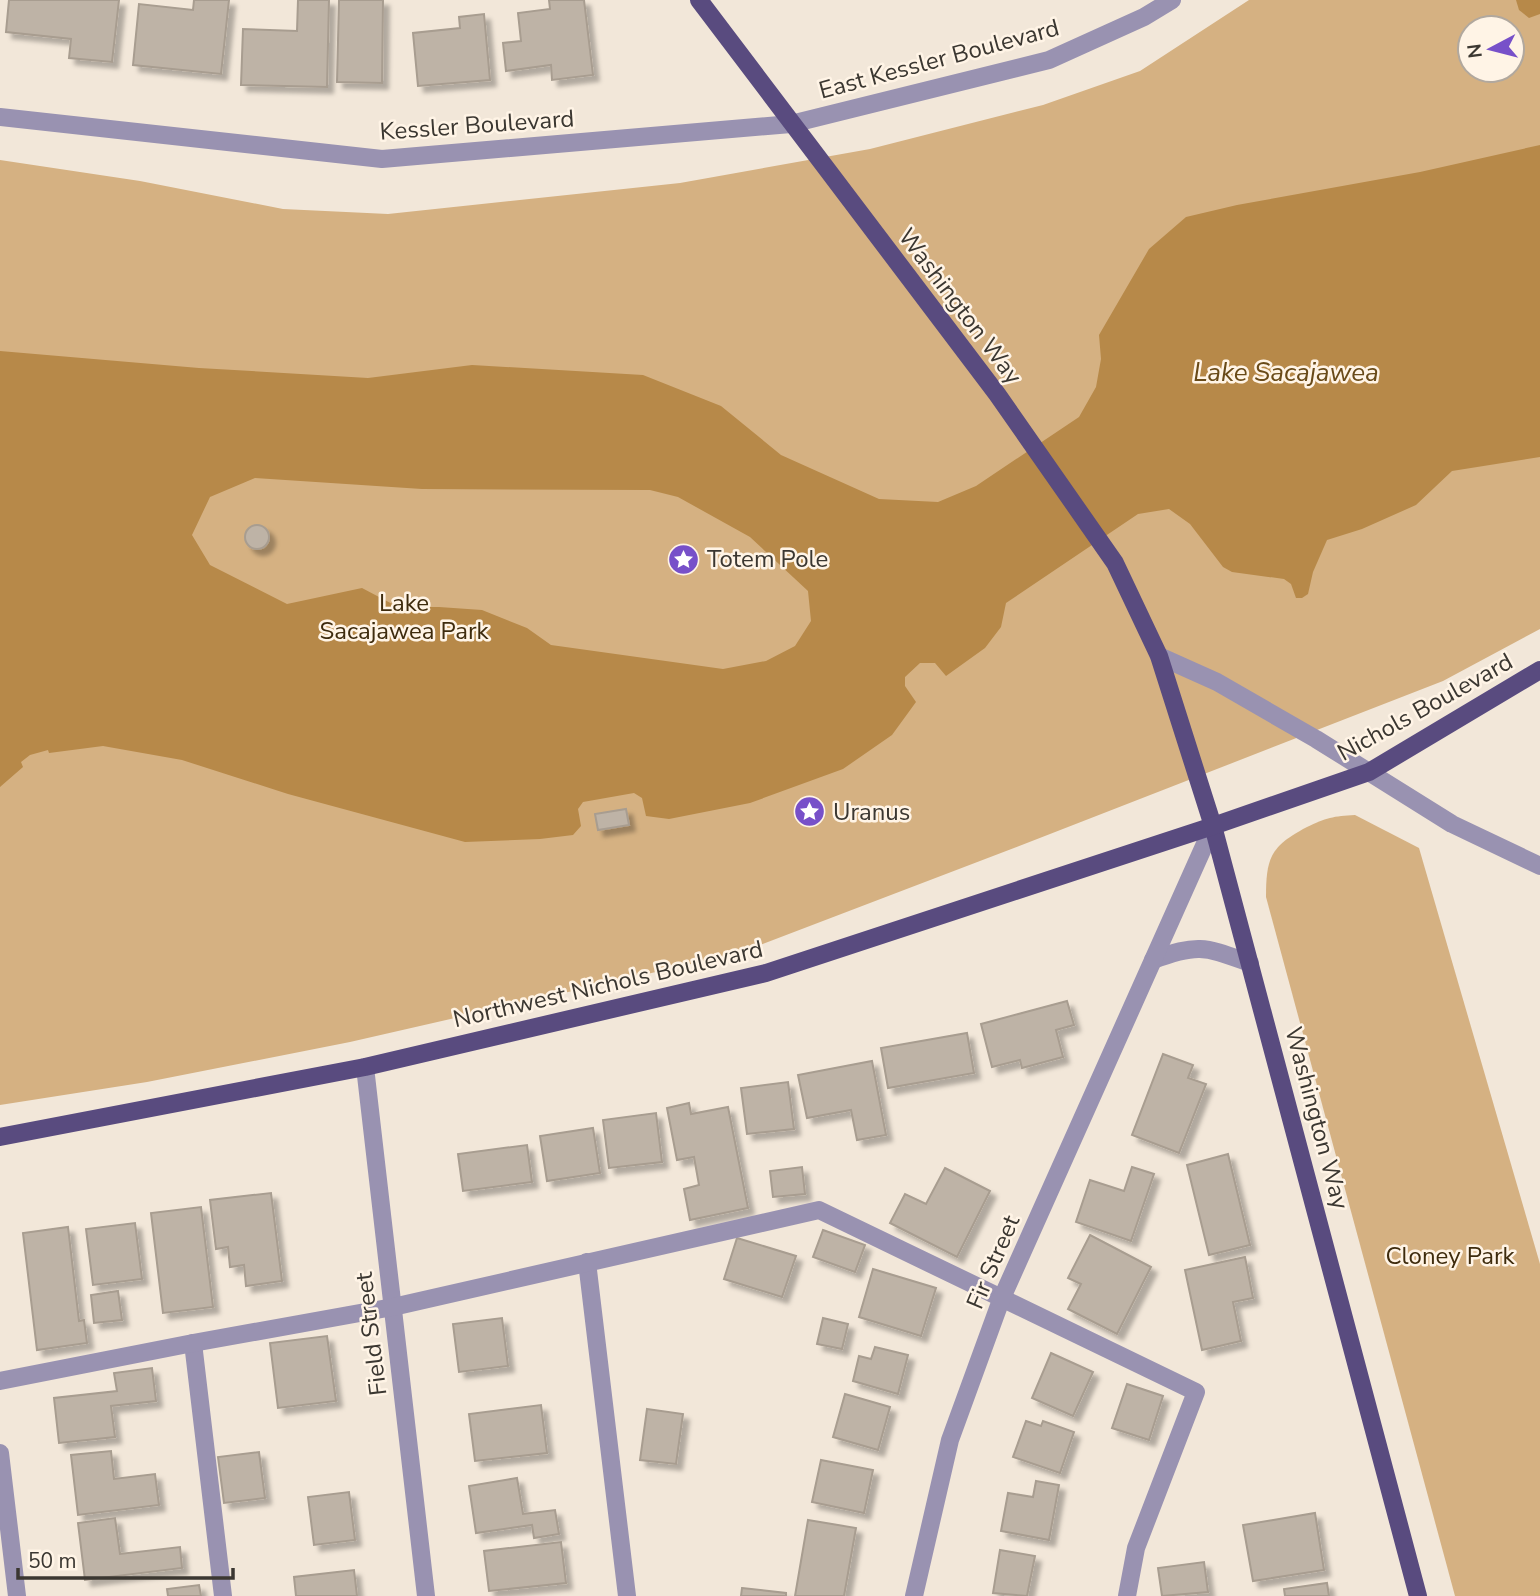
<svg xmlns="http://www.w3.org/2000/svg" width="1540" height="1596" font-family="'Nunito Sans',sans-serif">
<style>
.green{fill:#d5b182;fill-rule:evenodd}
.water{fill:#b78949;fill-rule:evenodd}
.building{fill:#beb3a6;stroke:#a89d90;stroke-width:2;filter:url(#shadow)}
.lines{fill:none;stroke-linecap:round;stroke-linejoin:round}
.minor{stroke:#9992b1;stroke-width:18}
.major{stroke:#594b7f;stroke-width:18}
.labels{text-anchor:middle;stroke-width:5;stroke-linejoin:round;paint-order:stroke}
.street-label{font-size:24px;fill:#3b3731;stroke:#fff4e6}
.poi-label{font-size:24px;fill:#3b3731;stroke:#fff4e6;text-anchor:start}
.park-label{font-size:24px;fill:#3e2b0d;stroke:#fff4e6}
.water-label{font-size:26px;font-style:italic;fill:#694a18;stroke:#fff4e6}
</style>
<defs>
<filter id="shadow"><feDropShadow dx="6" dy="6" stdDeviation="2" flood-color="#0004"/></filter>
</defs>
<rect width="100%" height="100%" fill="#f2e7d9"/>
<g class="green">
<path d="M 1249,0 L 1540,0 L 1540,629 L 1443,681 L 1014,848 L 739,953 L 350,1042 L 147,1082 L 0,1105 L 0,160 L 140,181 L 283,209 L 388,214 L 680,183 L 870,149 L 1043,105 L 1140,71 ZM 1470,28 L 1512,28 L 1512,70 L 1470,70 Z"/>
<path d="M 1355,815 L 1419,848 L 1540,1264 L 1540,1596 L 1455,1596 L 1266,897 C 1266,857 1271,846 1307,827 C 1325,818 1334,816 1355,815 Z"/>
</g>
<g class="water">
<path d="M 1516,0 L 1540,0 L 1540,14 L 1529,18 L 1519,10 Z"/>
<path d="M 1540,145 L 1540,457 L 1452,471 L 1416,505 L 1362,529 L 1327,540 L 1313,572 L 1308,594 L 1302,598 L 1296,598 L 1291,584 L 1284,579 L 1232,572 L 1223,567 L 1190,524 L 1169,509 L 1138,514 L 1006,603 L 1001,627 L 985,648 L 946,676 L 935,663 L 920,663 L 905,677 L 905,686 L 916,702 L 892,735 L 843,769 L 750,803 L 669,819 L 646,816 L 642,798 L 634,793 L 583,802 L 578,809 L 581,826 L 573,835 L 540,839 L 465,842 L 288,794 L 182,760 L 103,746 L 49,753 L 48,750 L 30,755 L 21,762 L 23,767 L 0,787 L 0,351 L 199,368 L 368,378 L 472,365 L 643,375 L 721,406 L 781,455 L 879,499 L 938,502 L 976,486 L 1079,417 L 1096,387 L 1101,359 L 1099,335 L 1149,249 L 1186,217 L 1237,205 L 1420,172 ZM 255,478 L 422,489 L 650,490 L 678,497 L 750,537 L 808,591 L 811,621 L 795,646 L 766,661 L 723,669 L 551,645 L 527,628 L 482,610 L 439,607 L 398,607 L 362,588 L 287,604 L 210,565 L 192,535 L 210,497 Z"/>
</g>
<g class="building">
<path d="M 9,0 L 119,0 L 112,62 L 69,58 L 71,39 L 6,32 Z"/>
<path d="M 194,0 L 229,0 L 221,74 L 133,65 L 139,4 L 193,10 Z"/>
<path d="M 298,0 L 329,0 L 327,87 L 241,85 L 243,29 L 297,31 Z"/>
<path d="M 339,0 L 383,0 L 382,83 L 337,82 Z"/>
<path d="M 549,0 L 584,0 L 593,75 L 552,80 L 551,65 L 506,71 L 503,43 L 521,41 L 518,13 L 550,9 Z"/>
<path d="M 484,14 L 490,80 L 418,86 L 413,33 L 460,28 L 459,17 Z"/>
<circle cx="257" cy="537" r="12"/>
<path d="M 626,809 L 629,825 L 598,830 L 595,814 Z"/>
<path d="M 1067,1001 L 1074,1025 L 1056,1030 L 1063,1057 L 1022,1068 L 1020,1060 L 992,1067 L 981,1024 Z"/>
<path d="M 967,1033 L 974,1073 L 888,1088 L 881,1048 Z"/>
<path d="M 1163,1054 L 1193,1065 L 1188,1078 L 1206,1084 L 1179,1153 L 1132,1135 Z"/>
<path d="M 872,1061 L 886,1135 L 857,1140 L 851,1110 L 807,1118 L 798,1075 Z"/>
<path d="M 788,1082 L 794,1129 L 747,1134 L 741,1088 Z"/>
<path d="M 689,1103 L 691,1114 L 728,1107 L 748,1208 L 690,1220 L 684,1189 L 699,1185 L 694,1157 L 677,1160 L 667,1108 Z"/>
<path d="M 656,1113 L 662,1162 L 609,1168 L 603,1120 Z"/>
<path d="M 593,1128 L 600,1173 L 547,1181 L 540,1136 Z"/>
<path d="M 527,1145 L 532,1182 L 463,1191 L 458,1154 Z"/>
<path d="M 1228,1154 L 1250,1245 L 1209,1255 L 1187,1165 Z"/>
<path d="M 802,1167 L 805,1194 L 773,1197 L 770,1171 Z"/>
<path d="M 1132,1167 L 1154,1174 L 1131,1241 L 1076,1222 L 1090,1180 L 1124,1191 Z"/>
<path d="M 945,1168 L 990,1191 L 957,1257 L 890,1223 L 905,1194 L 926,1204 Z"/>
<path d="M 271,1193 L 282,1281 L 246,1286 L 244,1265 L 230,1267 L 228,1247 L 216,1249 L 210,1200 Z"/>
<path d="M 201,1207 L 213,1307 L 163,1313 L 151,1213 Z"/>
<path d="M 135,1223 L 142,1279 L 93,1285 L 86,1229 Z"/>
<path d="M 68,1227 L 79,1321 L 84,1320 L 87,1343 L 37,1350 L 23,1233 Z"/>
<path d="M 823,1230 L 865,1245 L 855,1272 L 813,1257 Z"/>
<path d="M 1090,1235 L 1151,1267 L 1117,1334 L 1068,1309 L 1081,1284 L 1068,1278 Z"/>
<path d="M 737,1238 L 796,1256 L 782,1297 L 724,1279 Z"/>
<path d="M 1245,1257 L 1253,1298 L 1233,1302 L 1241,1341 L 1202,1350 L 1185,1270 Z"/>
<path d="M 873,1269 L 936,1288 L 921,1336 L 859,1317 Z"/>
<path d="M 118,1291 L 122,1320 L 94,1323 L 91,1295 Z"/>
<path d="M 502,1318 L 508,1366 L 459,1372 L 453,1324 Z"/>
<path d="M 823,1318 L 848,1324 L 842,1349 L 817,1344 Z"/>
<path d="M 327,1336 L 336,1401 L 278,1408 L 270,1343 Z"/>
<path d="M 875,1347 L 908,1355 L 898,1394 L 853,1381 L 859,1356 L 871,1359 Z"/>
<path d="M 1051,1353 L 1093,1372 L 1073,1416 L 1032,1398 Z"/>
<path d="M 152,1368 L 156,1401 L 111,1406 L 115,1437 L 59,1443 L 54,1398 L 117,1391 L 114,1373 Z"/>
<path d="M 1127,1384 L 1163,1396 L 1149,1440 L 1112,1428 Z"/>
<path d="M 845,1394 L 890,1407 L 878,1450 L 833,1437 Z"/>
<path d="M 541,1405 L 547,1453 L 475,1461 L 469,1414 Z"/>
<path d="M 647,1409 L 683,1414 L 676,1464 L 640,1460 Z"/>
<path d="M 1026,1421 L 1041,1426 L 1043,1421 L 1074,1432 L 1060,1473 L 1013,1457 Z"/>
<path d="M 111,1451 L 114,1479 L 155,1474 L 159,1505 L 78,1515 L 71,1455 Z"/>
<path d="M 259,1452 L 265,1498 L 224,1503 L 218,1457 Z"/>
<path d="M 821,1460 L 873,1470 L 864,1513 L 812,1502 Z"/>
<path d="M 517,1478 L 523,1514 L 555,1510 L 559,1534 L 534,1538 L 532,1525 L 476,1533 L 469,1486 Z"/>
<path d="M 1036,1481 L 1059,1485 L 1049,1540 L 1001,1531 L 1008,1493 L 1033,1497 Z"/>
<path d="M 349,1492 L 355,1540 L 314,1545 L 308,1497 Z"/>
<path d="M 1315,1513 L 1324,1570 L 1253,1581 L 1243,1525 Z"/>
<path d="M 115,1518 L 120,1554 L 180,1547 L 182,1568 L 85,1580 L 78,1523 Z"/>
<path d="M 808,1520 L 856,1528 L 844,1596 L 795,1596 Z"/>
<path d="M 561,1542 L 566,1583 L 489,1591 L 484,1551 Z"/>
<path d="M 1000,1550 L 1035,1556 L 1027,1596 L 993,1593 Z"/>
<path d="M 1204,1562 L 1208,1592 L 1162,1596 L 1158,1568 Z"/>
<path d="M 354,1570 L 357,1596 L 296,1596 L 294,1577 Z"/>
<path d="M 1327,1583 L 1329,1596 L 1285,1596 L 1284,1589 Z"/>
<path d="M 199,1585 L 201,1596 L 168,1596 L 167,1589 Z"/>
<path d="M 742,1588 L 786,1593 L 786,1596 L 741,1596 Z"/>
</g>
<g class="lines">
<g class="minor">
<path d="M 0,117 L 382,159 L 791,124 L 1049,60 L 1144,17 L 1172,0"/>
<path d="M 1159,656 L 1217,682 L 1316,739 L 1452,824 L 1540,866"/>
<path d="M 1153,960 C 1199,943 1205,947 1250,963"/>
<path d="M 365,1067 L 426,1596"/>
<path d="M 587,1262 L 627,1596"/>
<path d="M 193,1343 L 223,1596"/>
<path d="M 0,1381 L 193,1343 L 393,1307 L 819,1210 L 1196,1392 L 1136,1548 L 1127,1596"/>
<path d="M 0,1453 L 17,1596"/>
<path d="M 914,1596 L 950,1440 L 1001,1300 L 1213,826"/>
</g>
<g class="major">
<path d="M 699,0 L 997,394 L 1115,563 L 1159,656 L 1213,826 L 1418,1596"/>
<path d="M 0,1137 L 365,1067 L 766,973 L 1213,826 L 1369,772 L 1540,670"/>
</g>
</g>
<defs>
<symbol id="sight-disc" viewBox="-11 -11 22 22"><circle r="9.5" fill="#7750c9" stroke="#fff4e6"/><path d="M0-6L1.8-2.2L6-1.7L2.9 1.2L3.7 5.4L0 3.3L-3.7 5.4L-2.9 1.2L-6-1.7L-1.8-2.2Z" fill="#fff"/></symbol>
</defs>
<g fill-rule="evenodd">
<use href="#sight-disc" x="666" y="542" width="35" height="35"/>
<use href="#sight-disc" x="792" y="794" width="35" height="35"/>
</g>
<g class="labels">
<g class="street-label">
<text transform="translate(939 59) rotate(-15)" y="8">East Kessler Boulevard</text>
<text transform="translate(477 125) rotate(-4)" y="8">Kessler Boulevard</text>
<text transform="translate(960 306) rotate(53)" y="8">Washington Way</text>
<text transform="translate(1425 707) rotate(-29)" y="8">Nichols Boulevard</text>
<text transform="translate(608 984) rotate(-13)" y="8">Northwest Nichols Boulevard</text>
<text transform="translate(1317 1118) rotate(75)" y="8">Washington Way</text>
<text transform="translate(993 1262) rotate(-67)" y="8">Fir Street</text>
<text transform="translate(371 1334) rotate(-97)" y="8">Field Street</text>
</g>
<g class="poi-label">
<text x="707" y="567">Totem Pole</text>
<text x="833" y="820">Uranus</text>
</g>
<g class="park-label">
<text x="404" y="611">Lake<tspan x="404" dy="28">Sacajawea Park</tspan></text>
<text x="1450" y="1264">Cloney Park</text>
</g>
<g class="water-label">
<text x="1286" y="381">Lake Sacajawea</text>
</g>
</g>
<g transform="translate(1491 49) rotate(263)"><circle r="33" fill="#fff4e6" stroke="#b1a89e" stroke-width="2"/>
<path d="M0-5L12 26L0 18L-12 26Z" fill="#7750c9"/>
<text y="-10" font-size="19" font-weight="bold" text-anchor="middle" fill="#3b3731">N</text>
</g>
<path d="M18 1568v10h215v-10" fill="none" stroke="#3b3731" stroke-width="3.5"/>
<text x="28" y="1568" font-size="21" fill="#3b3731" stroke="#fff4e6" stroke-width="5" paint-order="stroke">50 m</text>
</svg>
